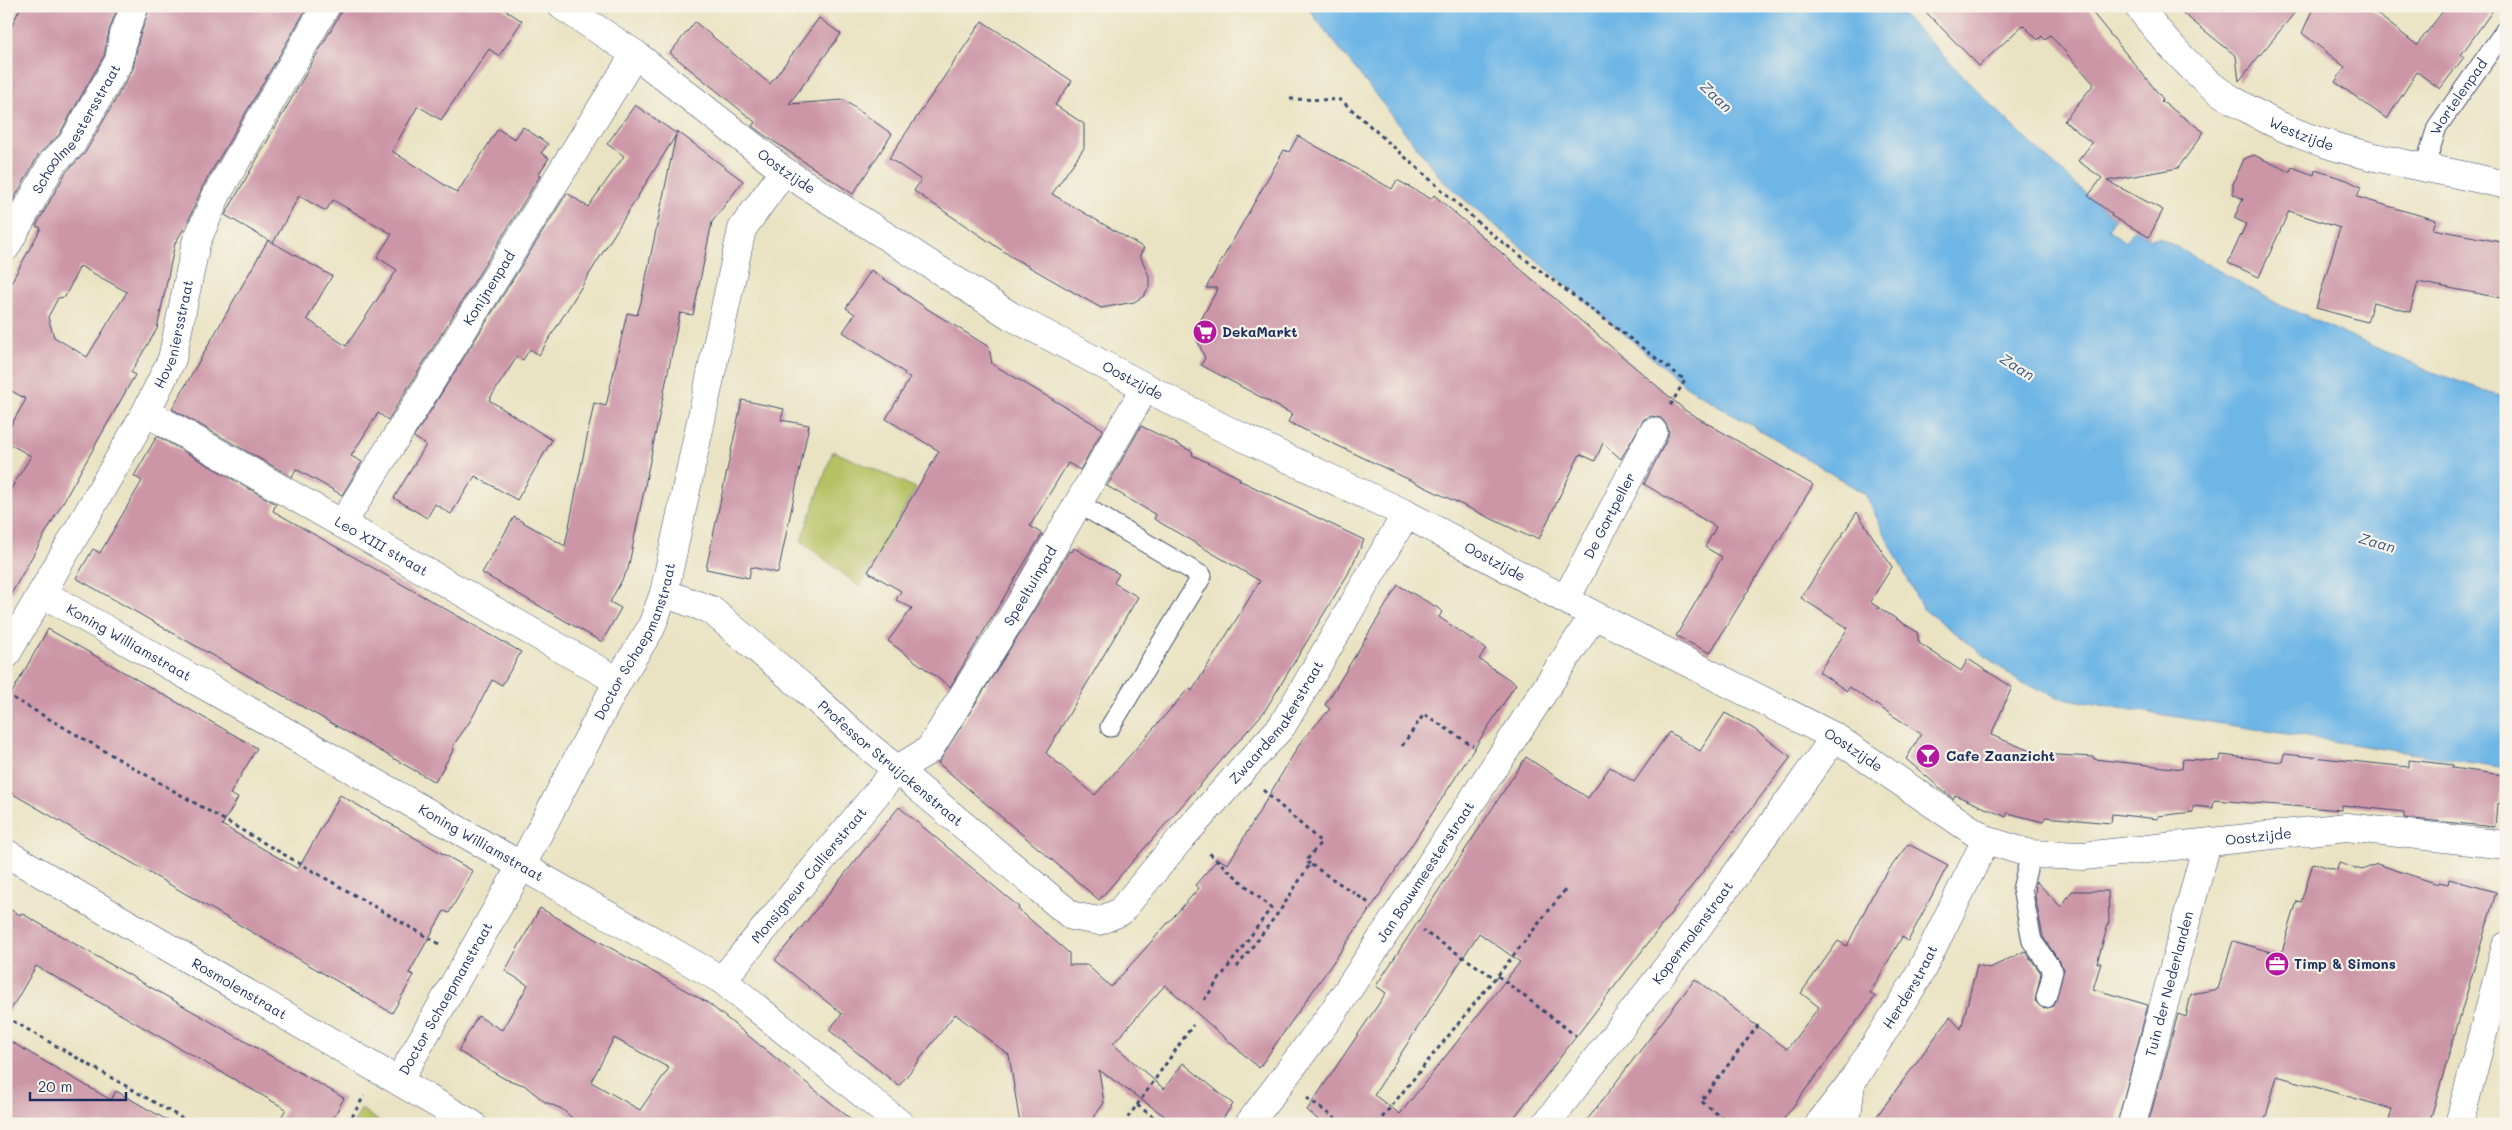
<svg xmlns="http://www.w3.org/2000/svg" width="2512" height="1130" font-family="Mali,sans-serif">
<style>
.green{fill:#b5c162;stroke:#687860}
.water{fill:#6eb6e6;stroke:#4472a2}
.building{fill:#cc96a7;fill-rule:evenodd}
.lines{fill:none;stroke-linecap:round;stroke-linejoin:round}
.lane-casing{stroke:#3a4a6d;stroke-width:21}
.street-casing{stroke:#3a4a6d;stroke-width:29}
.secondary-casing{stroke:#3a4a6d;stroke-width:29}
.path{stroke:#3a4a6d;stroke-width:3;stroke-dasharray:4 4;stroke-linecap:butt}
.lane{stroke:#fff;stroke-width:19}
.street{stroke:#fff;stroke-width:28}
.secondary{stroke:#fff;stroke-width:28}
.labels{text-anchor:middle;stroke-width:4.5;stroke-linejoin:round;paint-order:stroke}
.street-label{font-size:14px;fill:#1b2f5e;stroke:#f7f3e8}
.poi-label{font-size:14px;font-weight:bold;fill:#1b2f5e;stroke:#f7f3e8;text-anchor:start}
.water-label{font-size:15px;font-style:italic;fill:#345887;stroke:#f7f3e8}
</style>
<rect width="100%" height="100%" fill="#f7f3e8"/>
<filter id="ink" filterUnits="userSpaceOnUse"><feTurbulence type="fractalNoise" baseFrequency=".02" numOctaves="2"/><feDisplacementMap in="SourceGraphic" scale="10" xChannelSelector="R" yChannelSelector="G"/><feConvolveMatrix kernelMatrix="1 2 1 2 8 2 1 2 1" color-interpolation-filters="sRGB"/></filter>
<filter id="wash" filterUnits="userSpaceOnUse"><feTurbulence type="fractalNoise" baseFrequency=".0096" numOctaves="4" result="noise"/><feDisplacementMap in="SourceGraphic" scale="20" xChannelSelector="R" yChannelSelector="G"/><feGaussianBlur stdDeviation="1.12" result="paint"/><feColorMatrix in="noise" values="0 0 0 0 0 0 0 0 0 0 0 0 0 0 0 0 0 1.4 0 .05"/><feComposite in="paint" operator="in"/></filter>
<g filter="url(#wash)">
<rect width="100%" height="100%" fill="#eae3c3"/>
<g class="green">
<path d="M 833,451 L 916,488 L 860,587 L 801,541 Z"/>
<path d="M 361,1109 L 383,1124 L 353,1124 Z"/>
</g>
<path class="water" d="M 1306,6 L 1894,6 C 1966,78 2036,154 2115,218 L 2108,229 L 2125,242 L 2136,228 L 2150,239 L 2159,237 L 2278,304 L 2424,369 L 2506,398 L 2506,768 L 2101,705 L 2058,697 L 2018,681 L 1922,608 L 1865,494 L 1686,386 L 1444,182 Z"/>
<g id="blocks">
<g class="building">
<path d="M 21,6 L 118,6 L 109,31 L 104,56 L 59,135 L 39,154 L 8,210 L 6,209 L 6,38 Z"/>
<path d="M 150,6 L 308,6 L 203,186 L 187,224 L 175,243 L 157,329 L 131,372 L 135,375 L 6,603 L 6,497 L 31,456 L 6,442 L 6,434 L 26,399 L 6,388 L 6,292 L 41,228 L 36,226 L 66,172 L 85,153 L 133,69 L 139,38 ZM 80,266 L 127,292 L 87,357 L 54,337 L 48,317 L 58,298 L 65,297 Z"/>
<path d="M 342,6 L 499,6 L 522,21 L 499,56 L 489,49 L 441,120 L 418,106 L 392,151 L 457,193 L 498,129 L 515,139 L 523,127 L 548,144 L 541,153 L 549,158 L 538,175 L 540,176 L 388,420 L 378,413 L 351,456 L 362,462 L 342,495 L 296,469 L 292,477 L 172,409 L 268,240 L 332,276 L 307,319 L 346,346 L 397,270 L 377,257 L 392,234 L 333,200 L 326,211 L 299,196 L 273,243 L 225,215 L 340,14 Z"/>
<path d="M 1920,6 L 2087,6 L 2163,99 L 2161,101 L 2204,132 L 2178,168 L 2107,181 L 2163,210 L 2149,237 L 2111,216 L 2112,214 L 2088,196 L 2102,178 L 2078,161 L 2092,143 L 2064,121 L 2094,84 L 2050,35 L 2045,40 L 2042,36 L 2038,40 L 2023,25 L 1979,66 Z"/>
<path d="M 2174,6 L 2300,6 L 2239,81 L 2236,56 Z"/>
<path d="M 2314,6 L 2367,6 L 2417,45 L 2447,6 L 2496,6 L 2461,55 L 2464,57 L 2440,89 L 2417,72 L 2387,119 L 2335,82 L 2345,67 L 2302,33 Z"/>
<path d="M 819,18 L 841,34 L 789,104 L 844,100 L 892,134 L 853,194 L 764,135 L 752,126 L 755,122 L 670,53 L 695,22 L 770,84 Z"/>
<path d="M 982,21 L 1072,81 L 1055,105 L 1084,124 L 1084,148 L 1052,194 L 1144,248 L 1140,255 L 1149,276 L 1149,287 L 1144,296 L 1134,302 L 1101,308 L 1012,257 L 914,191 L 921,180 L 889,158 Z"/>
<path d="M 635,105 L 677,134 L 677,131 L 743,181 L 712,222 L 693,315 L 680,313 L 628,569 L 610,602 L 621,608 L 602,642 L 482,573 L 514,517 L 565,546 L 594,403 L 606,406 L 627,313 L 637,315 L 641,302 L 676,135 L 539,355 L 530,349 L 523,360 L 517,357 L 489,400 L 552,440 L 517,500 L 475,476 L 451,514 L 435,504 L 427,518 L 394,498 L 426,445 L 414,437 L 567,193 L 588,207 L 624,156 L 607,144 Z"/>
<path d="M 1298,136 L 1392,189 L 1397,180 L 1431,199 L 1434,195 L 1686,411 L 1813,485 L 1710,653 L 1676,636 L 1722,557 L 1705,547 L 1716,527 L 1644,484 L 1667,439 L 1669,431 L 1666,424 L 1661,418 L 1652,416 L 1644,419 L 1621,459 L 1603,443 L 1595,461 L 1580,454 L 1539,539 L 1531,535 L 1530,537 L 1288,422 L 1292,414 L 1201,365 L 1205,358 L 1196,337 L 1197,327 L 1218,288 L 1206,288 L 1284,150 L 1289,152 Z"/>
<path d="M 2254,155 L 2290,172 L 2292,167 L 2314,175 L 2315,170 L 2347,180 L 2361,187 L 2357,197 L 2436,220 L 2433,229 L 2506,243 L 2506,299 L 2418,282 L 2410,312 L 2373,302 L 2367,322 L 2316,308 L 2340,228 L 2289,211 L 2259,277 L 2228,263 L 2246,224 L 2234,218 L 2243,199 L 2233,194 L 2233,184 L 2244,159 Z"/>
<path d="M 871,270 L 926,308 L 989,347 L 992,364 L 1103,429 L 1080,470 L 1068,463 L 1030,526 L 1042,534 L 950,687 L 888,641 L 912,608 L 896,600 L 901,591 L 868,572 L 939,451 L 886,419 L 910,378 L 904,375 L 905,373 L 843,332 L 855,314 L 846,308 Z"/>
<path d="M 742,400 L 784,409 L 781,420 L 809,425 L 778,573 L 751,567 L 749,578 L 706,569 Z"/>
<path d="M 1141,426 L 1193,452 L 1192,455 L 1240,478 L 1239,480 L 1364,540 L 1348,574 L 1264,712 L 1099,900 L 938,763 L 1033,612 L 1069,551 L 1072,552 L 1074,548 L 1119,574 L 1114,583 L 1138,597 L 1046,753 L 1095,795 L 1189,688 L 1192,691 L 1260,581 L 1154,519 L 1156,515 L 1107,486 Z"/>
<path d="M 157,436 L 276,504 L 273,511 L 521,652 L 502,685 L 492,680 L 471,720 L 452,747 L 454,749 L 435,782 L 76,578 L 93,549 L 100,553 L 142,481 L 134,476 Z"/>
<path d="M 1857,512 L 1892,567 L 1870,602 L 1917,632 L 1919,643 L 1961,671 L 1968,659 L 2012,687 L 1991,735 L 2038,754 L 2094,757 L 2094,759 L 2182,769 L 2183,759 L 2220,761 L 2221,755 L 2282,762 L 2284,754 L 2409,767 L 2409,760 L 2453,765 L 2452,768 L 2503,775 L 2500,804 L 2497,804 L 2495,827 L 2404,818 L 2404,812 L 2342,805 L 2342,810 L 2214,800 L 2213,808 L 2193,806 L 2193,812 L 2158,816 L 2158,819 L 2112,814 L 2111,823 L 2045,817 L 2043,822 L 2008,813 L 2006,817 L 1955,795 L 1953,799 L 1906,759 L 1921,734 L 1849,687 L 1847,691 L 1819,672 L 1848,628 L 1801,598 Z"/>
<path d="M 1398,585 L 1438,608 L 1442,612 L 1439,617 L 1486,649 L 1479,659 L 1516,684 L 1371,908 L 1259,1068 L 1165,985 L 1113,1044 L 1164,1089 L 1183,1063 L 1233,1104 L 1219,1124 L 1176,1124 L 1099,1070 L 1104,1103 L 1089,1124 L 1020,1124 L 1009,1055 L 955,1014 L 899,1086 L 829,1030 L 842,1014 L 775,960 L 899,807 L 1019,907 L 1018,909 L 1069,953 L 1069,965 L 1087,965 L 1111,987 L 1199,888 L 1195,885 L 1218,859 L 1228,864 L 1302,740 L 1330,709 L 1325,705 Z"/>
<path d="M 48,629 L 257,748 L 230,794 L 238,798 L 222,825 L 298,869 L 340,795 L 473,871 L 449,913 L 444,911 L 409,973 L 414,975 L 392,1013 L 6,790 L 6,703 Z"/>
<path d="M 1725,713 L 1754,729 L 1791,757 L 1509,1124 L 1323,1124 L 1307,1110 L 1386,993 L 1376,986 L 1526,757 L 1588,798 L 1610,767 L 1634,782 L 1669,732 L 1700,751 ZM 1479,933 L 1520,962 L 1400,1114 L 1374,1095 Z"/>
<path d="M 1908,844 L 1948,865 L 1908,941 L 1902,937 L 1870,993 L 1875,997 L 1780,1124 L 1584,1124 L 1695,979 L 1787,1049 L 1819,1007 L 1801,993 L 1838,941 L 1847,946 L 1877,886 Z"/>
<path d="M 2313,863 L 2337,870 L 2339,863 L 2362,870 L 2377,864 L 2438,884 L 2439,882 L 2448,884 L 2449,879 L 2496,892 L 2429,1124 L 2388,1124 L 2392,1109 L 2277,1076 L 2264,1124 L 2148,1124 L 2178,1014 L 2186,1017 L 2191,994 L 2218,989 L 2233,941 L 2281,955 L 2297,901 L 2301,902 Z"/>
<path d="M 2036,881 L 2061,907 L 2072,891 L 2108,891 L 2109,921 L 2097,963 L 2101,963 L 2093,989 L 2148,1005 L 2117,1124 L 1871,1124 L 1950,1017 L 1961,1029 L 1977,965 L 1990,968 L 2025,951 L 2041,973 L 2035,1001 L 2044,1009 L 2054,1006 L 2064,969 L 2043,937 L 2035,896 Z"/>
<path d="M 6,907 L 20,915 L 21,913 L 344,1098 L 330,1124 L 277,1124 L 286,1109 L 36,966 L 6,1018 Z"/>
<path d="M 540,908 L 708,1003 L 857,1124 L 579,1124 L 562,1109 L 545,1102 L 524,1085 L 505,1079 L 458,1051 L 478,1016 L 502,1030 L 528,985 L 505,971 ZM 614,1038 L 669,1068 L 640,1110 L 591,1082 Z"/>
<path d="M 6,1039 L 111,1100 L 116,1091 L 174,1124 L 6,1124 Z"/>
</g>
</g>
</g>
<g filter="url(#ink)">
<use href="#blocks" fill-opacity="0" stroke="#3a4a6d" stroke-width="1"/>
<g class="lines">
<defs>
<g id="lane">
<path id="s1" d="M 2424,169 L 2437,127 L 2506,29"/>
<path d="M 1078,503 L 1202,576 L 1110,727"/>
<path d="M 2031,854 L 2022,889 L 2032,941 L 2053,971 L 2046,998"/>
</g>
<g id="street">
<path id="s2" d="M 562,6 L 635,54 L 784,171 L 1011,316 L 1221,427 L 1406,514 L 1594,615 L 1835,737 L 1986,840 L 2031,854 L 2084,856 L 2346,827 L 2506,845"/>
<path id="s3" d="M 6,247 L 53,162 L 71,145 L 119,61 L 124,34 L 135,6"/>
<path id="s4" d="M 146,412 L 618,681"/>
<path id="s5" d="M 342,524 L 635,54"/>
<path id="s6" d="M 42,593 L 722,980 L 900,1124"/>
<path id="s7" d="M 664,593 L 711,610 L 805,689 L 854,734 L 1072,916 L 1099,921 L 1120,912 L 1182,837 L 1282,726 L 1406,514"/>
<path id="s8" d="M 1566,599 L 1653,432"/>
<path id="s9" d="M 6,655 L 146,412 L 172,359 L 196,243 L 217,194 L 326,6"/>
<path id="s10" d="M 6,853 L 472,1124"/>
<path id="s11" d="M 722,980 L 896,770 L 929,750 L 1020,604 L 1145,388"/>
<path id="s12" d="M 399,1080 L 522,865 L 618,681 L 651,628 L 664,593 L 742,229 L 784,171"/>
<path id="s13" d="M 1249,1124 L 1334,1011 L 1594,615"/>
<path id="s14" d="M 1546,1124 L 1695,931 L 1835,737"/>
<path id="s15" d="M 1819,1124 L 1851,1083 L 1917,979 L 1986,840"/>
<path d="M 1846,1124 L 1851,1083"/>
<path id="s16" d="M 2132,1124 L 2207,843"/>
<path d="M 2459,1124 L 2506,946"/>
</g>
<g id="secondary">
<path id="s17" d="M 2138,6 C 2161,36 2186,65 2216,89 C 2225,96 2235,101 2245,107 C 2325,157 2417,163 2506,185"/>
</g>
</defs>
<use href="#lane" class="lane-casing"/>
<use href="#street" class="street-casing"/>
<use href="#secondary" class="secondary-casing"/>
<g class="path">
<path d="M 1290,99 L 1341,100 L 1489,232 L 1685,380 L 1670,406"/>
<path d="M 6,694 L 441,945"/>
<path d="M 1402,746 L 1424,714 L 1473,746"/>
<path d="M 1263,790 L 1321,842 L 1306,861 L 1310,864"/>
<path d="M 1237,967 L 1281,909 L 1310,864 L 1369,903"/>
<path d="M 1498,975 L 1565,890"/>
<path d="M 1498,976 L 1576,1036"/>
<path d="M 1204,1000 L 1271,908 L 1209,853"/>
<path d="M 6,1017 L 192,1124"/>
<path d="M 1307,1098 L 1343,1124"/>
<path d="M 1137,1105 L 1193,1025"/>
<path d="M 348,1124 L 364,1096"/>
<path d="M 1123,1124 L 1137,1105 L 1163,1124"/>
<path d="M 1377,1124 L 1495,978 L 1423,931"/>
<path d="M 1730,1124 L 1701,1101 L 1759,1024"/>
</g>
<use href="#lane" class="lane"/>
<use href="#street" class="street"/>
<use href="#secondary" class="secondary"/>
</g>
</g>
<defs>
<symbol id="supermarket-disc" viewBox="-11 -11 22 22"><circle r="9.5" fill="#b5179e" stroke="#f7f3e8"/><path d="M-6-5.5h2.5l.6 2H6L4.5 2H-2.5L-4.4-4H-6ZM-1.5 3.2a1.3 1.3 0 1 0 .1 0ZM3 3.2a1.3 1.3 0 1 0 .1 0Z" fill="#fff"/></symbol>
<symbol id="bar-disc" viewBox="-11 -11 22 22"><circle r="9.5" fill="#b5179e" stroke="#f7f3e8"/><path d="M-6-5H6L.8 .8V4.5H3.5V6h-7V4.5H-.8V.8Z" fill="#fff"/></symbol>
<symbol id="office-disc" viewBox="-11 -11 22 22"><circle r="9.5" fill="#b5179e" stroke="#f7f3e8"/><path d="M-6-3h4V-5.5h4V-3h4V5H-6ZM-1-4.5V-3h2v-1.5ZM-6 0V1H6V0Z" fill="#fff"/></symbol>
</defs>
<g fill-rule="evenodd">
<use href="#supermarket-disc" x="1191" y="318" width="28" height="28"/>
<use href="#bar-disc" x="1914" y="742" width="28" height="28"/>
<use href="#office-disc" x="2263" y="950" width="28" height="28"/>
</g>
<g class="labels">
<g class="street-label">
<text dy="5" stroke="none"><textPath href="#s1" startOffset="81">Wortelenpad</textPath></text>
<text dy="5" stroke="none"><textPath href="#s3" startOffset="138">Schoolmeestersstraat</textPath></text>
<text dy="5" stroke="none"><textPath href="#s17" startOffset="211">Westzijde</textPath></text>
<text dy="5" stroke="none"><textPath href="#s2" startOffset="279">Oostzijde</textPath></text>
<text dy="5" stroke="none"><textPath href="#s5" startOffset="278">Konijnenpad</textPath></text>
<text dy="5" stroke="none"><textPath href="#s9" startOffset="364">Hoveniersstraat</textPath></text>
<text dy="5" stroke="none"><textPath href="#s2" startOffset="684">Oostzijde</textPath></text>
<text dy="5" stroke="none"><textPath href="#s8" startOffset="94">De Gortpeller</textPath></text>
<text dy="5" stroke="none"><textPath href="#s4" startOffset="271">Leo XIII straat</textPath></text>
<text dy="5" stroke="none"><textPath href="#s2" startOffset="1089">Oostzijde</textPath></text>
<text dy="5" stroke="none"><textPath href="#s11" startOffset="504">Speeltuinpad</textPath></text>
<text dy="5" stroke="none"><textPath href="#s12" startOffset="499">Doctor Schaepmanstraat</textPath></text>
<text dy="5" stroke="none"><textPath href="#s6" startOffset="100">Koning Williamstraat</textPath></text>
<text dy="5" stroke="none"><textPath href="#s7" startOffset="820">Zwaardemakerstraat</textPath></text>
<text dy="5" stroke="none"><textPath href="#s2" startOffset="1494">Oostzijde</textPath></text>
<text dy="5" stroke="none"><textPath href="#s7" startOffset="286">Professor Struijckenstraat</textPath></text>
<text dy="5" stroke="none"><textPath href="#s2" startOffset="1930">Oostzijde</textPath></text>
<text dy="5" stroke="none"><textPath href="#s6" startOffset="505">Koning Williamstraat</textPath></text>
<text dy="5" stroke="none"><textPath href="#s13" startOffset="308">Jan Bouwmeesterstraat</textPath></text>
<text dy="5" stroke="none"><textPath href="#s11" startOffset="136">Monsigneur Callierstraat</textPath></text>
<text dy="5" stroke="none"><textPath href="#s14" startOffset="241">Kopermolenstraat</textPath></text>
<text dy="5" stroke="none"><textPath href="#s16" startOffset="145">Tuin der Nederlanden</textPath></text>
<text dy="5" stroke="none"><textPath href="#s15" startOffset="165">Herderstraat</textPath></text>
<text dy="5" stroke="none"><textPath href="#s10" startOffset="270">Rosmolenstraat</textPath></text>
<text dy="5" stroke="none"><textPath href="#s12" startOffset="94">Doctor Schaepmanstraat</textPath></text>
</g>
<g class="poi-label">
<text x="1222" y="337">DekaMarkt</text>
<text x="1946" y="761">Cafe Zaanzicht</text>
<text x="2294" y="969">Timp &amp; Simons</text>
</g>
<g class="water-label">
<text transform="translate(1716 97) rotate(43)" y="5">Zaan</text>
<text transform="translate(2017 367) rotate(32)" y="5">Zaan</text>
<text transform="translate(2377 543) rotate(16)" y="5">Zaan</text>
</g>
</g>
<rect width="2512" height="1130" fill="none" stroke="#f7f3e8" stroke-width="25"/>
<path d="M30 1092v8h96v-8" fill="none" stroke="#1b2f5e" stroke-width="2.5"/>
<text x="38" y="1092" font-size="15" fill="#1b2f5e" stroke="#f7f3e8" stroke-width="4" paint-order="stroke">20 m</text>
</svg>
